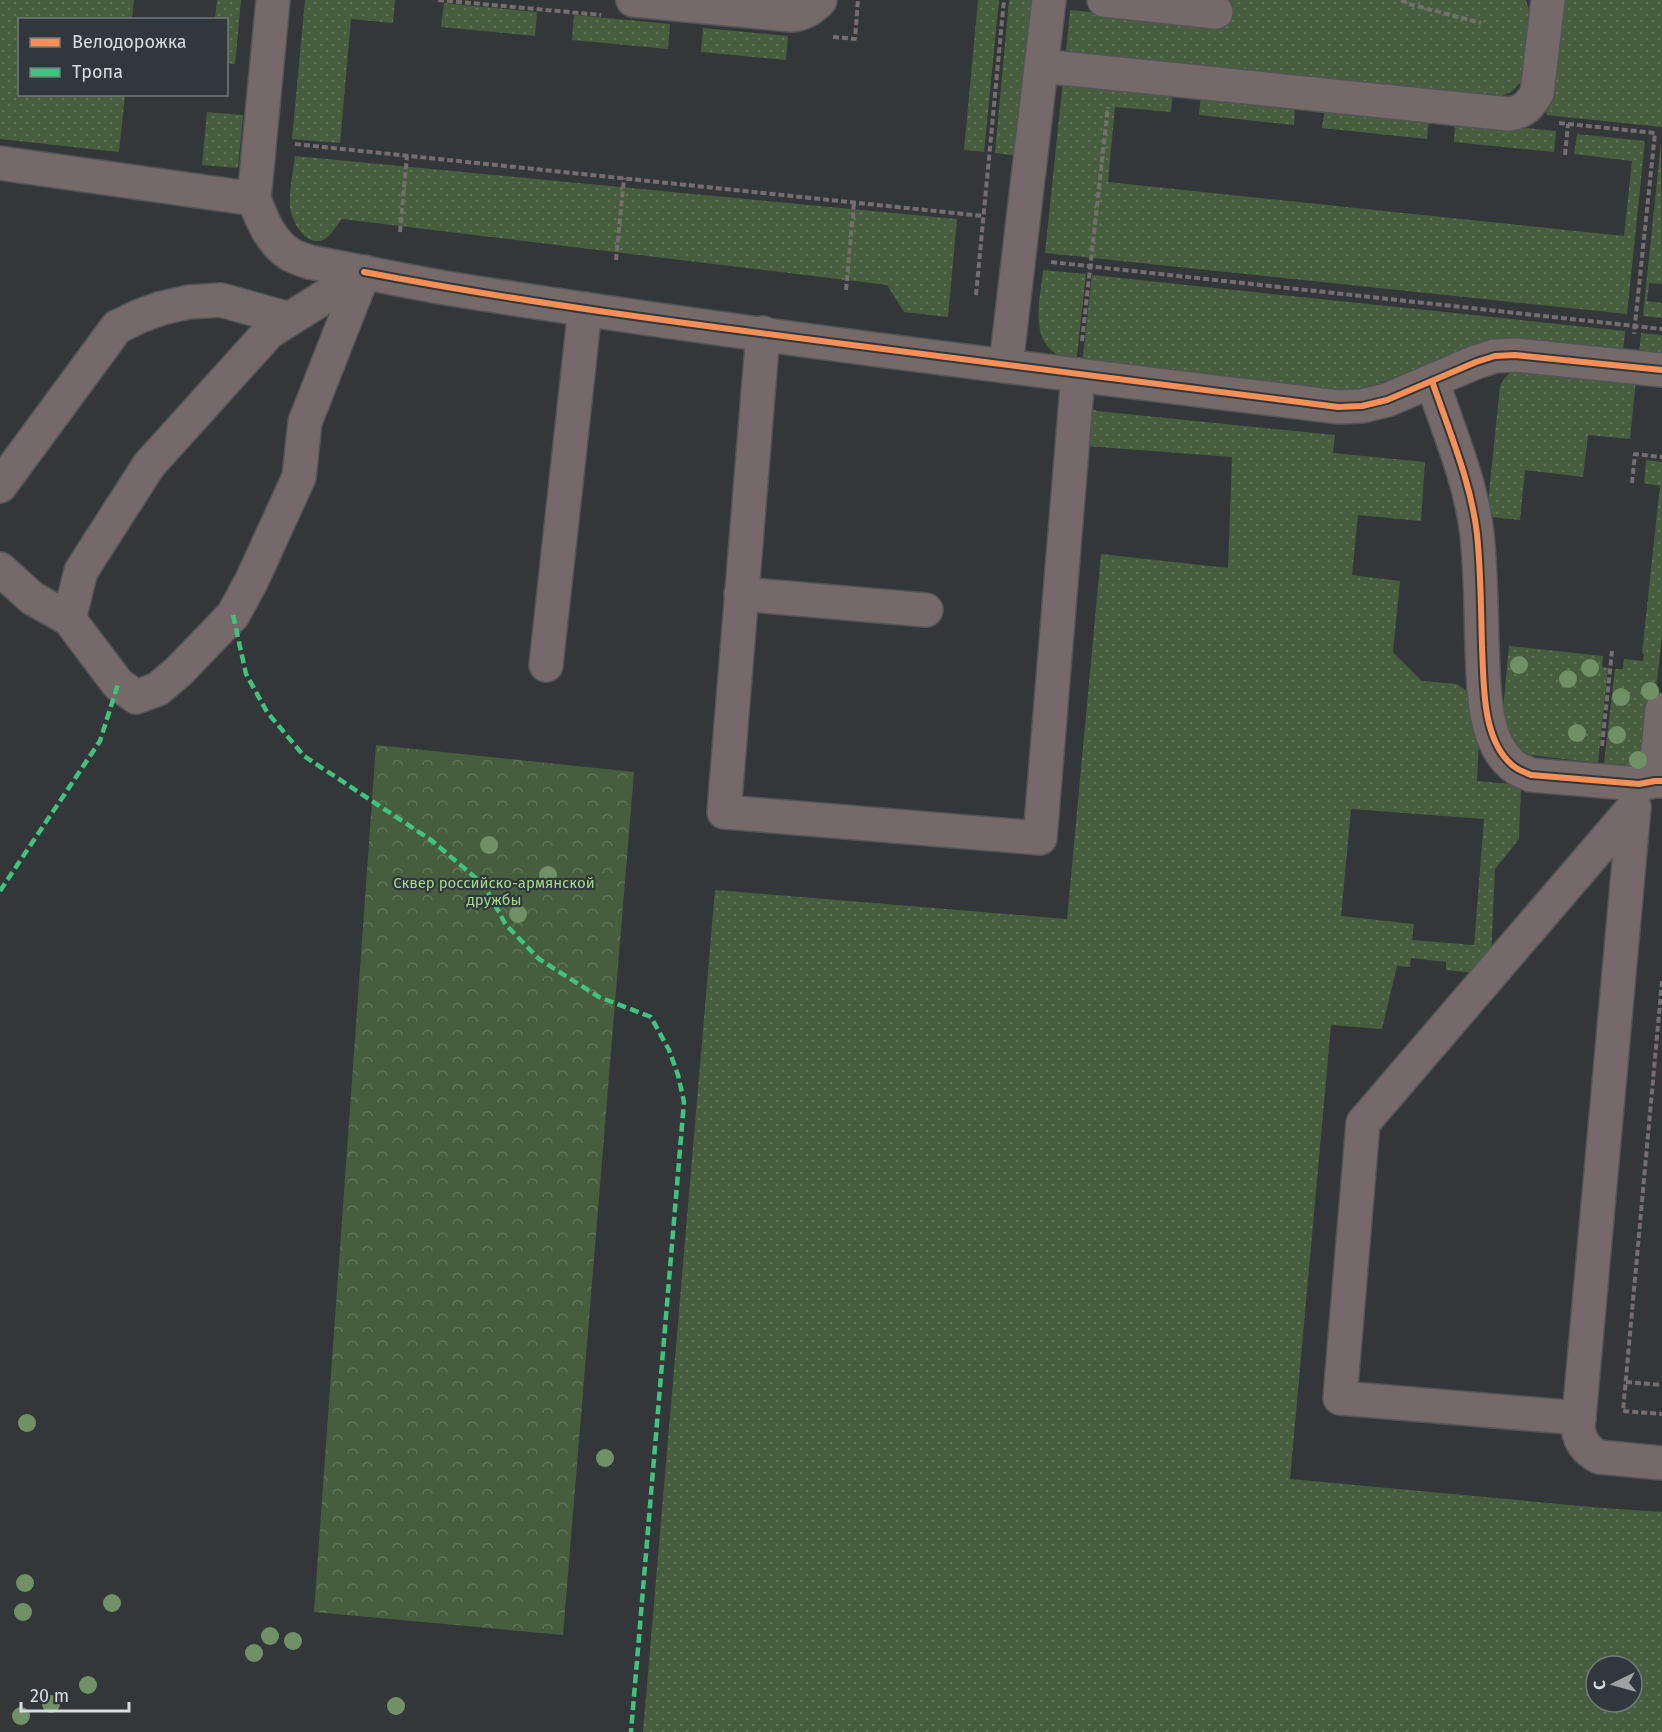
<svg xmlns="http://www.w3.org/2000/svg" width="1662" height="1732" font-family="'Fira Sans',sans-serif">
<style>
.grass{fill:url(#grass-dots);fill-rule:evenodd}
.park{fill:url(#park-crowns)}
.lines{fill:none;stroke-linecap:round;stroke-linejoin:round}
.minor-casing{stroke:#525557;stroke-width:36}
.path{stroke:#756d6e;stroke-width:4;stroke-dasharray:6 3;stroke-linecap:butt}
.minor{stroke:#756969;stroke-width:33}
.quiet{stroke:#40c37c;stroke-width:4.5;stroke-dasharray:9 4.5;stroke-linecap:butt}
.cycleway-casing{stroke:#31383d;stroke-width:10}
.cycleway{stroke:#f78f57;stroke-width:6}
.tree{fill:#709165}
.labels{text-anchor:middle;stroke-width:4.5;stroke-linejoin:round;paint-order:stroke}
.park-label{font-size:15px;fill:#a2da88;stroke:#31383d}
</style>
<defs>
<pattern id="grass-dots" width="8" height="8" patternUnits="userSpaceOnUse" patternTransform="scale(1.5)"><rect width="8" height="8" fill="#465e3d"/><path d="M2 2h.1M6 6h.1" fill="none" stroke="#607459" stroke-width="1.8" stroke-linecap="round"/></pattern>
<pattern id="park-crowns" width="20" height="18" patternUnits="userSpaceOnUse" patternTransform="scale(1.5)"><rect width="20" height="18" fill="#465e3d"/><path d="M2 6a3 3 0 1 1 6 0M12 15a3 3 0 1 1 6 0" fill="none" stroke="#607459"/></pattern>
</defs>
<rect width="100%" height="100%" fill="#34373a"/>
<g class="grass">
<path d="M 0,0 L 134,0 L 132,19 L 20,20 L 20,94 L 125,95 L 119,152 L 0,139 Z"/>
<path d="M 217,0 L 241,0 L 235,64 L 227,63 L 226,20 L 215,19 Z"/>
<path d="M 305,0 L 395,0 L 393,23 L 351,19 L 340,143 L 292,139 Z"/>
<path d="M 978,0 L 999,0 L 984,152 L 964,150 Z"/>
<path d="M 1009,0 L 1034,0 L 1019,156 L 995,153 Z"/>
<path d="M 1226,0 L 1526,0 L 1531,15 L 1522,81 L 1511,92 L 1497,97 L 1066,52 L 1070,10 L 1223,26 Z"/>
<path d="M 1557,0 L 1662,0 L 1662,127 L 1546,115 Z"/>
<path d="M 444,3 L 537,12 L 535,36 L 441,27 Z"/>
<path d="M 574,15 L 670,24 L 668,49 L 572,40 Z"/>
<path d="M 703,28 L 788,36 L 786,60 L 701,52 Z"/>
<path d="M 1063,80 L 1173,91 L 1171,112 L 1115,107 L 1108,182 L 1624,236 L 1632,161 L 1574,154 L 1577,134 L 1645,141 L 1627,314 L 1045,253 Z"/>
<path d="M 1201,94 L 1295,104 L 1294,125 L 1199,115 Z"/>
<path d="M 1325,107 L 1429,118 L 1427,139 L 1322,128 Z"/>
<path d="M 207,112 L 243,115 L 238,168 L 202,165 Z"/>
<path d="M 1455,121 L 1556,131 L 1554,152 L 1454,142 Z"/>
<path d="M 1661,142 L 1662,284 L 1649,283 L 1647,301 L 1662,303 L 1662,318 L 1643,316 Z"/>
<path d="M 295,156 L 957,219 L 948,317 L 904,312 L 887,285 L 342,219 C 336,226 331,236 323,240 C 306,247 291,221 290,207 C 289,191 293,172 295,156 Z"/>
<path d="M 1043,270 L 1086,274 L 1076,364 C 1068,360 1059,357 1052,351 C 1030,332 1041,295 1043,270 Z"/>
<path d="M 1092,275 L 1625,331 L 1623,353 L 1491,339 L 1353,394 L 1082,365 Z"/>
<path d="M 1641,333 L 1662,335 L 1662,357 L 1639,354 Z"/>
<path d="M 1520,369 L 1636,379 L 1630,439 L 1588,435 L 1583,477 L 1525,470 L 1520,520 L 1491,517 L 1487,513 L 1500,386 C 1505,376 1509,372 1520,369 Z"/>
<path d="M 1082,405 L 1097,411 L 1335,435 L 1333,453 L 1425,462 L 1421,521 L 1358,515 L 1352,575 L 1400,581 L 1393,652 L 1422,681 L 1457,684 L 1468,692 L 1480,717 L 1477,781 L 1521,785 L 1519,839 L 1495,869 L 1491,957 L 1474,973 L 1446,970 L 1446,962 L 1411,958 L 1410,967 L 1397,966 L 1382,1029 L 1331,1025 L 1290,1479 L 1603,1508 L 1662,1512 L 1662,1732 L 643,1732 L 715,890 L 1067,919 L 1101,554 L 1228,568 L 1232,457 L 1086,446 ZM 1351,809 L 1484,819 L 1474,945 L 1412,940 L 1414,924 L 1341,916 ZM 1596,1666 L 1632,1666 L 1632,1702 L 1596,1702 Z"/>
<path d="M 1646,460 L 1662,462 L 1662,635 L 1649,753 L 1641,764 L 1632,766 L 1604,763 L 1615,669 L 1623,669 L 1624,659 L 1643,661 L 1644,654 L 1642,653 L 1660,486 L 1644,483 Z"/>
<path d="M 1509,646 L 1603,656 L 1602,667 L 1608,668 L 1598,763 L 1514,753 L 1502,720 Z"/>
</g>
<path class="park" d="M 376,745 L 634,772 L 563,1635 L 314,1612 Z"/>
<g class="lines">
<defs>
<g id="minor">
<path d="M 273,0 L 254,199 C 262,220 271,243 291,255 C 297,258 304,260 309,262 C 359,271 408,282 458,290 C 750,336 1044,371 1338,407 L 1362,406 L 1387,400 L 1476,362 L 1495,356 L 1515,355 L 1662,370"/>
<path d="M 633,0 L 791,15 C 804,14 812,9 820,0"/>
<path d="M 1104,0 L 1216,12"/>
<path d="M 1041,66 L 1509,114 C 1524,112 1530,105 1537,93 L 1548,0"/>
<path d="M 0,163 L 254,199"/>
<path d="M 763,333 L 724,812 L 1040,838 L 1078,375"/>
<path d="M 1006,365 L 1049,0"/>
<path d="M 1432,381 C 1449,431 1471,482 1477,534 C 1481,572 1481,610 1482,648 C 1484,683 1482,734 1508,761 C 1515,769 1522,771 1531,775 L 1639,784 L 1655,781 L 1662,781"/>
<path d="M 0,486 L 117,327 L 140,316 L 162,308 L 189,302 L 221,300 L 289,319"/>
<path d="M 0,569 L 32,598 L 69,619 L 81,571 L 149,465 L 269,332 L 364,272"/>
<path d="M 741,594 L 926,610"/>
<path d="M 69,619 L 118,684 L 136,697 L 158,689 L 179,671 L 233,615 L 252,580 L 299,477 L 305,422 L 364,272"/>
<path d="M 546,665 L 585,309"/>
<path d="M 1655,781 L 1662,710"/>
<path d="M 1634,807 L 1578,1428 C 1580,1442 1586,1450 1599,1457 L 1662,1463"/>
<path d="M 1579,1418 L 1340,1398 L 1363,1123 L 1634,807"/>
</g>
</defs>
<use href="#minor" class="minor-casing"/>
<g class="path">
<path d="M 438,0 L 601,15"/>
<path d="M 1401,0 L 1409,4 L 1481,23"/>
<path d="M 833,37 L 855,39 L 858,0"/>
<path d="M 1559,123 L 1655,133 L 1634,334"/>
<path d="M 295,144 L 983,216"/>
<path d="M 1565,155 L 1568,124"/>
<path d="M 400,232 L 407,156"/>
<path d="M 616,260 L 624,178"/>
<path d="M 1051,262 L 1662,329"/>
<path d="M 846,290 L 854,202"/>
<path d="M 976,295 L 1004,0"/>
<path d="M 1082,341 L 1108,107"/>
<path d="M 1632,483 L 1635,454 L 1662,457"/>
<path d="M 1602,746 L 1612,651"/>
<path d="M 1662,981 L 1623,1411 L 1662,1414"/>
<path d="M 1626,1382 L 1662,1385"/>
</g>
<use href="#minor" class="minor"/>
<g class="quiet">
<path d="M 233,615 L 246,674 L 267,712 L 304,756 L 431,840 L 484,885 L 506,925 L 539,959 L 599,997 L 651,1017 L 669,1050 L 678,1075 L 684,1102 L 631,1732"/>
<path d="M 0,891 L 100,741 L 118,684"/>
</g>
<defs>
<g id="cycleway">
<path d="M 364,272 C 526,303 689,324 852,345 C 1014,366 1176,387 1338,407 L 1362,406 L 1387,400 L 1476,362 L 1495,356 L 1515,355 L 1662,370"/>
<path d="M 1432,381 C 1449,431 1471,482 1477,534 C 1481,572 1481,610 1482,648 C 1484,683 1482,734 1508,761 C 1515,769 1522,771 1531,775 L 1639,784 L 1655,781 L 1662,781"/>
</g>
</defs>
<use href="#cycleway" class="cycleway-casing"/>
<use href="#cycleway" class="cycleway"/>
</g>
<g class="tree">
<circle cx="1519" cy="665" r="9"/>
<circle cx="1590" cy="668" r="9"/>
<circle cx="1568" cy="679" r="9"/>
<circle cx="1650" cy="691" r="9"/>
<circle cx="1621" cy="697" r="9"/>
<circle cx="1577" cy="733" r="9"/>
<circle cx="1617" cy="735" r="9"/>
<circle cx="1638" cy="760" r="9"/>
<circle cx="489" cy="845" r="9"/>
<circle cx="548" cy="875" r="9"/>
<circle cx="518" cy="914" r="9"/>
<circle cx="27" cy="1423" r="9"/>
<circle cx="605" cy="1458" r="9"/>
<circle cx="25" cy="1583" r="9"/>
<circle cx="112" cy="1603" r="9"/>
<circle cx="23" cy="1612" r="9"/>
<circle cx="270" cy="1636" r="9"/>
<circle cx="293" cy="1641" r="9"/>
<circle cx="254" cy="1653" r="9"/>
<circle cx="88" cy="1685" r="9"/>
<circle cx="51" cy="1704" r="9"/>
<circle cx="396" cy="1706" r="9"/>
<circle cx="21" cy="1716" r="9"/>
</g>
<g class="labels">
<g class="park-label">
<text x="494" y="888">Сквер российско-армянской<tspan x="494" dy="17">дружбы</tspan></text>
</g>
</g>
<rect x="18" y="18" width="210" height="78" fill="#31383d" stroke="#737a7e" stroke-width="1.5"/>
<rect x="30" y="38" width="30" height="9" fill="#f78f57" stroke="#737a7e" stroke-width="1.5"/>
<text x="72" y="48" font-size="18" fill="#d7dcdf">Велодорожка</text>
<rect x="30" y="68" width="30" height="9" fill="#40c37c" stroke="#737a7e" stroke-width="1.5"/>
<text x="72" y="78" font-size="18" fill="#d7dcdf">Тропа</text>
<g transform="translate(1614 1684) rotate(265)"><circle r="28" fill="#31383d" stroke="#737a7e" stroke-width="1.5"/>
<path d="M0-4.5L10 22L0 15L-10 22Z" fill="#9ea2a5"/>
<text y="-9" font-size="16" font-weight="bold" text-anchor="middle" fill="#d7dcdf">С</text>
</g>
<path d="M21 1702v9h108v-9" fill="none" stroke="#d7dcdf" stroke-width="3"/>
<text x="30" y="1702" font-size="18" fill="#d7dcdf" stroke="#31383d" stroke-width="4.5" paint-order="stroke">20 m</text>
</svg>
